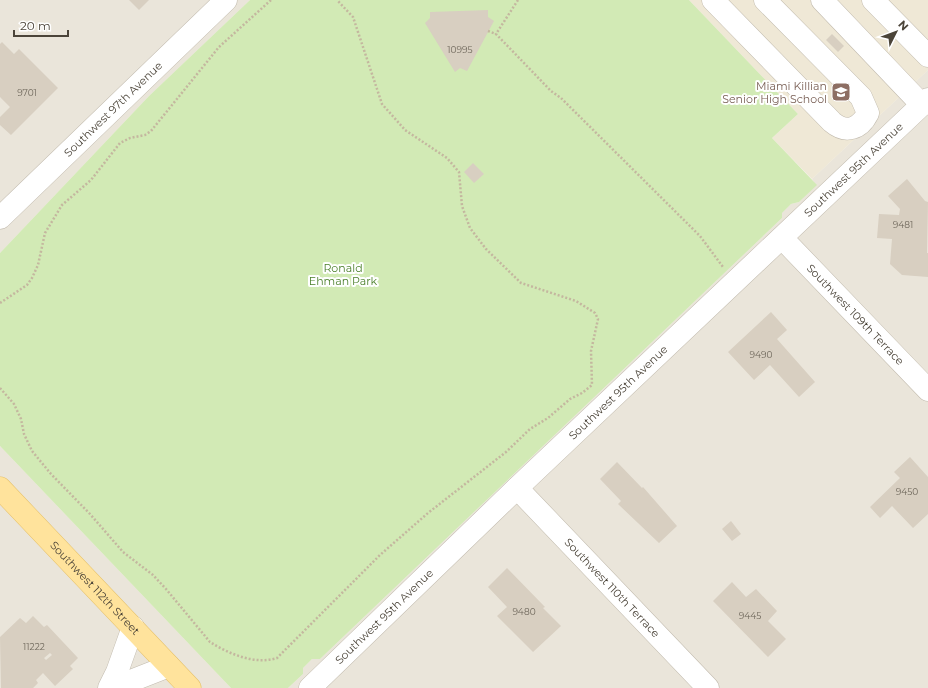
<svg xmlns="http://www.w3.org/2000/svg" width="928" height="688" font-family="Montserrat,sans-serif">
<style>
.residential{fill:#eae5da}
.education{fill:#efe8d6}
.green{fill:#d2eab5}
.building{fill:#d8cfc1;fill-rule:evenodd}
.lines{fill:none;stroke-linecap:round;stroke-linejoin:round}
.minor-casing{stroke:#c2bbae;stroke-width:23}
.major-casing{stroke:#e6c16a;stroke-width:23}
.path{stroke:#c4b79f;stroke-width:2.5;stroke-dasharray:2 2;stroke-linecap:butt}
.minor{stroke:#fff;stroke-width:22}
.major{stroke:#ffe39c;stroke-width:22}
.labels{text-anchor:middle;stroke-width:4;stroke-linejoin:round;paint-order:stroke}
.number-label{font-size:9px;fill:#6e675b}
.education-label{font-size:11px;fill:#785e54;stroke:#fff;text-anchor:end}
.street-label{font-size:11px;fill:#4b4439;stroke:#fff}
.park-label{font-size:11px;fill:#4a7f2a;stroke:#fff}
</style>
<rect width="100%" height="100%" fill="#f6f3ec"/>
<g class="residential">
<path d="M 0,0 L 250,0 L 149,96 L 0,253 Z"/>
<path d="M 928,70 L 928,688 L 288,688 L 303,674 L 303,668 L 312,659 L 320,659 L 782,218 L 782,213 L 791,204 L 799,202 L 816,185 L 812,179 Z"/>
<path d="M 0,446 L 231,688 L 0,688 Z"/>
</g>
<path class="education" d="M 689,0 L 928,0 L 928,70 L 812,179 L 772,138 L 798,114 Z"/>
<path class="green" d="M 250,0 L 689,0 L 798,114 L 772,138 L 817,185 L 799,202 L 791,204 L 782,213 L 782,218 L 320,659 L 312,659 L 303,668 L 303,674 L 288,688 L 231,688 L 0,446 L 0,253 L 149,96 Z"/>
<g class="building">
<path d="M 129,0 L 149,0 L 139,10 Z"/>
<path d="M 488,10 L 488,17 L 494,21 L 467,71 L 460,68 L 455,72 L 425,23 L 430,18 L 430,12 Z"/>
<path d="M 832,34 L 844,46 L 838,52 L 826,40 Z"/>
<path d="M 2,42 L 14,54 L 19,49 L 58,88 L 11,135 L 0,125 L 0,117 L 10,107 L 0,97 L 0,44 Z"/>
<path d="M 473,163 L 484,174 L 474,183 L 464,172 Z"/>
<path d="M 907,179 L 925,201 L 928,202 L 927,253 L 928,253 L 928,277 L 902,275 L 890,264 L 892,239 L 877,238 L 879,214 L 899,215 L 900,209 L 888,196 Z"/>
<path d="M 771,312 L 787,330 L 777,339 L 815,382 L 799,397 L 770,365 L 754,380 L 728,352 Z"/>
<path d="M 910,457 L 928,477 L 928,514 L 913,528 L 892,506 L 880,518 L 870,507 L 900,478 L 894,472 Z"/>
<path d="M 617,462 L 642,488 L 643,487 L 677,526 L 659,543 L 618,504 L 621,501 L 600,479 Z"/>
<path d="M 731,521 L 741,534 L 732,541 L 722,529 Z"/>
<path d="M 507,568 L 545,607 L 543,608 L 561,626 L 533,652 L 497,616 L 507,607 L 488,587 Z"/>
<path d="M 732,582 L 746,597 L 756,589 L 777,611 L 768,621 L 786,639 L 768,657 L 713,601 Z"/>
<path d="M 33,616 L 44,627 L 47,625 L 78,658 L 70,666 L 73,669 L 55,686 L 43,673 L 36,680 L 38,683 L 33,688 L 1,688 L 0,637 L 20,618 L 26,623 ZM 50,653 L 52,655 L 46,660 L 44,658 Z"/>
</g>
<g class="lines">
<defs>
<g id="minor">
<path d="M 713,0 L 832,122 C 846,134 860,129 868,113 L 861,97 L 765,0"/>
<path d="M 822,0 L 922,105"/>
<path d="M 873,0 L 928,56"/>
<path id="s1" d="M 0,218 L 226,0"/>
<path id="s2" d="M 782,238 L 928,390"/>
<path id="s3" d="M 517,488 L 708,688"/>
<path d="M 109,688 L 117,672 L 133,627"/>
<path d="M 113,688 L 169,666"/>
<path id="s4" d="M 310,688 L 517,488 L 928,99"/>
</g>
<g id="major">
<path id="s5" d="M 0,488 L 190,688"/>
</g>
</defs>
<use href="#minor" class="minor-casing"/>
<use href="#major" class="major-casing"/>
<g class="path">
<path d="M 518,0 L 496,34 L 551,91 L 561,98 L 700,236 L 723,267"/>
<path d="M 488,31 L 496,34"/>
<path d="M 0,303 L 27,285 L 32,278 L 38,265 L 45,233 L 62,205 L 91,180 L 120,143 L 130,138 L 145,135 L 151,131 L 219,47 L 271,0"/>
<path d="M 0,388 L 14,404 L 21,419 L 24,434 L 32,451 L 51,474 L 90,514 L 123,552 L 153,575 L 166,589 L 210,642 C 229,654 255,665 277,658 L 380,555 L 428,513 L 506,452 L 530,429 L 548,418 L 570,399 L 582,393 L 592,385 L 591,351 L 598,319 L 595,313 L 576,301 L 521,283 L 486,249 L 470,228 L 462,206 L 459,172 L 447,158 L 405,130 L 382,104 L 353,17 L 337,0"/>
</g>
<use href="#minor" class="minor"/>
<use href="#major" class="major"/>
</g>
<defs>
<symbol id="school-square" viewBox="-11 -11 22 22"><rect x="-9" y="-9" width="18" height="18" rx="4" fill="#8d6e63" stroke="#fff"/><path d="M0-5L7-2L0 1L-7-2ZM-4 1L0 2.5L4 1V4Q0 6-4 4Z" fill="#fff"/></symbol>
</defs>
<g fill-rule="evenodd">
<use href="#school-square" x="830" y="81" width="22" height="22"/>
</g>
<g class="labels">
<g class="number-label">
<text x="460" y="53">10995</text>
<text x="27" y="96">9701</text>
<text x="903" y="228">9481</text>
<text x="761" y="358">9490</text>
<text x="907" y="495">9450</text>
<text x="524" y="615">9480</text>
<text x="750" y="619">9445</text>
<text x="34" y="650">11222</text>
</g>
<g class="education-label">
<text x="827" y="90">Miami Killian<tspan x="827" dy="13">Senior High School</tspan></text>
</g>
<g class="street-label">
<text dy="4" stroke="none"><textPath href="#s1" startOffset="157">Southwest 97th Avenue</textPath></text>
<text dy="4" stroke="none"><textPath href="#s4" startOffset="751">Southwest 95th Avenue</textPath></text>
<text dy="4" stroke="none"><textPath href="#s2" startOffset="106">Southwest 109th Terrace</textPath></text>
<text dy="4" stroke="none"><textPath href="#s4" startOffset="427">Southwest 95th Avenue</textPath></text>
<text dy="4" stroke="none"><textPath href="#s5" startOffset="138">Southwest 112th Street</textPath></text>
<text dy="4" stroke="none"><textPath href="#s3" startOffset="138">Southwest 110th Terrace</textPath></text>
<text dy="4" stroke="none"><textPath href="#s4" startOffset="103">Southwest 95th Avenue</textPath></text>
</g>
<g class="park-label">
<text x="343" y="272">Ronald<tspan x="343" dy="13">Ehman Park</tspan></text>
</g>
</g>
<g transform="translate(896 32) rotate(48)" stroke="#ffffff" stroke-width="3" paint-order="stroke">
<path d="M0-3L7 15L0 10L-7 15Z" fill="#4b4439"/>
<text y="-6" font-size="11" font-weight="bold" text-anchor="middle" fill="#4b4439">N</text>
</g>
<path d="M14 30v6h54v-6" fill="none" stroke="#4b4439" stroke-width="2"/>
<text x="20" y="30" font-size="12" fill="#4b4439" stroke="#ffffff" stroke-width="3" paint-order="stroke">20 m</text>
</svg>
